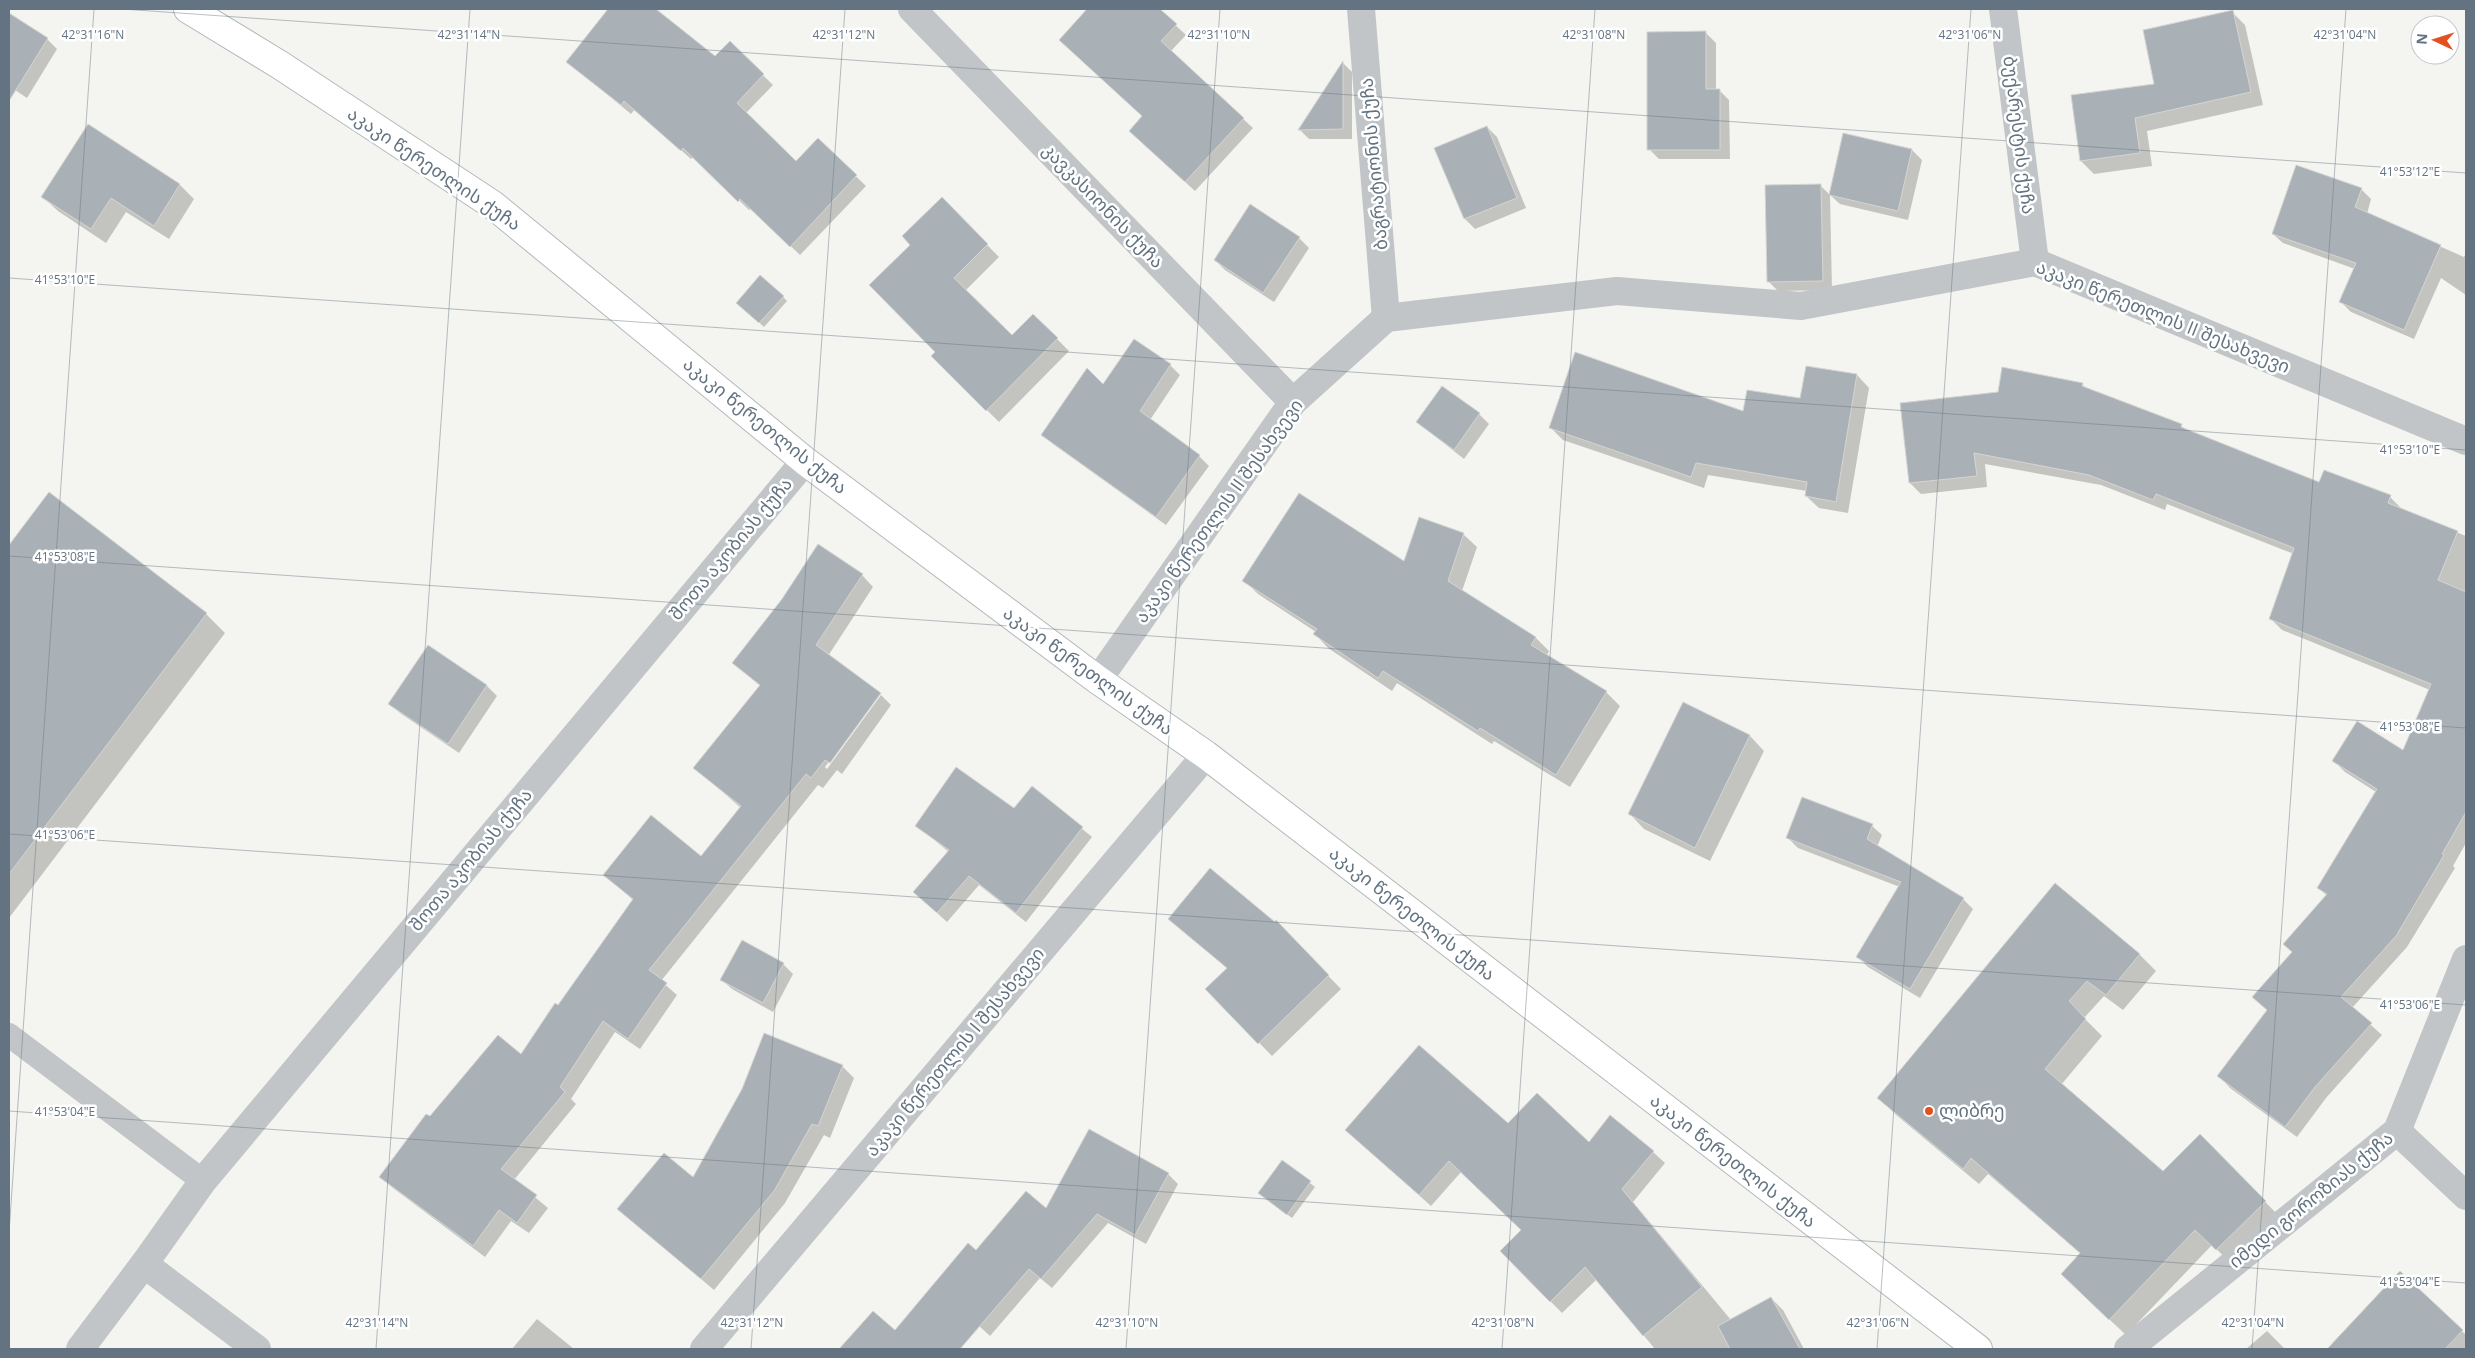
<svg xmlns="http://www.w3.org/2000/svg" width="2475" height="1358" font-family="'Open Sans','Noto Sans Georgian',sans-serif">
<style>
.shadow{fill:#0003}
.building{fill:#aab1b6;stroke:#d5d5d3}
.lines{fill:none;stroke-linecap:round;stroke-linejoin:round}
.primary-casing{stroke:#b4b8bc;stroke-width:30}
.service{stroke:#c1c5c8;stroke-width:24}
.minor{stroke:#c1c5c8;stroke-width:28}
.tertiary{stroke:#c1c5c8;stroke-width:28}
.primary{stroke:#fff;stroke-width:28}
.ticks{fill:none;stroke:#637381;stroke-width:1;stroke-opacity:0.45}
.poi-dot{fill:#e35121;stroke:#fff;stroke-width:2}
.labels{text-anchor:middle;stroke-width:5;stroke-linejoin:round;paint-order:stroke}
.street-label{font-size:18px;fill:#637381;stroke:#fff}
.poi-label{font-size:18px;fill:#637381;stroke:#fff;text-anchor:start}
.ticks-label{font-size:12px;text-anchor:middle;fill:#637381;stroke:#fff;stroke-width:5;stroke-linejoin:round;paint-order:stroke}
</style>
<rect width="100%" height="100%" fill="#f4f4f0"/>
<g class="shadow">
<path d="M 609,9 L 654,9 L 715,58 L 730,43 L 773,85 L 746,113 L 796,162 L 818,140 L 866,186 L 800,255 L 751,208 L 749,210 L 694,156 L 691,159 L 635,109 L 631,114 L 567,61 Z"/>
<path d="M 1089,9 L 1158,9 L 1186,35 L 1170,52 L 1253,128 L 1195,191 L 1140,141 L 1144,117 L 1061,40 Z"/>
<path d="M 2232,12 L 2245,25 L 2263,105 L 2147,131 L 2152,166 L 2094,174 L 2081,161 Z"/>
<path d="M 9,15 L 47,39 L 57,49 L 27,98 L 9,86 Z"/>
<path d="M 1706,33 L 1716,43 L 1716,90 L 1719,90 L 1729,100 L 1730,159 L 1659,159 L 1649,149 Z"/>
<path d="M 1343,63 L 1352,72 L 1352,139 L 1309,139 L 1300,130 Z"/>
<path d="M 1487,127 L 1497,137 L 1526,208 L 1475,229 L 1465,219 Z"/>
<path d="M 1844,134 L 1912,150 L 1922,160 L 1908,220 L 1840,204 L 1830,195 L 1832,290 L 1778,291 L 1768,281 L 1767,186 L 1820,185 L 1830,195 Z"/>
<path d="M 179,184 L 194,199 L 169,239 L 126,212 L 106,243 L 58,211 L 43,197 Z"/>
<path d="M 2361,189 L 2371,199 L 2367,214 L 2464,257 L 2466,253 L 2466,295 L 2441,278 L 2414,339 L 2351,312 L 2341,302 L 2355,269 L 2283,243 L 2273,234 Z"/>
<path d="M 942,199 L 999,257 L 965,291 L 1012,337 L 1033,315 L 1069,351 L 999,422 L 932,356 L 937,352 L 912,245 Z"/>
<path d="M 1299,238 L 1309,248 L 1274,302 L 1225,270 L 1215,260 Z"/>
<path d="M 783,297 L 787,301 L 764,327 L 742,307 Z"/>
<path d="M 1135,340 L 1170,365 L 1180,375 L 1150,420 L 1199,456 L 1209,466 L 1166,525 L 1053,444 L 1043,434 L 1104,386 Z"/>
<path d="M 1807,367 L 1857,375 L 1869,388 L 1848,513 L 1819,508 L 1806,496 L 1807,491 L 1708,475 L 1704,488 L 1563,440 L 1550,427 L 1744,413 L 1801,400 Z"/>
<path d="M 2082,384 L 2087,389 L 2181,426 L 2186,430 L 2320,484 L 2390,497 L 2401,508 L 2401,510 L 2466,536 L 2466,843 L 2453,866 L 2455,868 L 2407,947 L 2352,1008 L 2382,1035 L 2326,1098 L 2297,1137 L 2230,1088 L 2219,1076 L 2268,1010 L 2293,953 L 2327,896 L 2319,888 L 2376,792 L 2345,772 L 2334,761 L 2404,752 L 2430,690 L 2282,630 L 2271,619 L 2294,554 L 2167,504 L 2165,510 L 2101,485 L 1985,464 L 1987,487 L 1921,494 L 1910,483 Z"/>
<path d="M 1479,414 L 1489,424 L 1464,459 L 1417,422 Z"/>
<path d="M 49,493 L 206,614 L 225,633 L 9,918 L 9,547 Z"/>
<path d="M 1463,534 L 1477,547 L 1462,591 L 1536,638 L 1549,651 L 1547,655 L 1606,692 L 1620,706 L 1570,787 L 1494,741 L 1492,744 L 1397,683 L 1392,691 L 1328,648 L 1315,634 L 1316,632 L 1258,594 L 1244,580 L 1404,563 Z"/>
<path d="M 862,575 L 873,587 L 828,656 L 878,694 L 825,767 L 827,769 L 881,695 L 891,705 L 842,774 L 837,770 L 823,788 L 818,785 L 661,981 L 677,995 L 640,1049 L 615,1032 L 571,1099 L 576,1104 L 514,1180 L 548,1208 L 529,1233 L 511,1221 L 485,1257 L 393,1188 L 381,1177 L 430,1118 L 521,1056 L 558,1007 L 633,900 L 605,875 L 701,858 L 741,808 L 695,768 L 760,686 L 733,663 Z"/>
<path d="M 428,647 L 487,686 L 497,696 L 459,753 L 400,713 L 390,704 Z"/>
<path d="M 1684,704 L 1750,736 L 1764,751 L 1710,861 L 1644,829 L 1630,814 Z"/>
<path d="M 1032,787 L 1092,837 L 1026,922 L 979,885 L 947,922 L 924,901 L 949,852 L 917,826 L 1015,810 Z"/>
<path d="M 1872,826 L 1882,835 L 1877,847 L 1963,899 L 1973,909 L 1920,998 L 1868,967 L 1858,957 L 1900,887 L 1798,848 L 1788,838 Z"/>
<path d="M 2055,884 L 2140,955 L 2156,971 L 2123,1010 L 2104,996 L 2084,1018 L 2102,1036 L 2061,1085 L 2163,1173 L 2200,1136 L 2281,1218 L 2233,1265 L 2212,1245 L 2126,1335 L 2078,1290 L 2081,1254 L 1988,1174 L 1979,1184 L 1895,1114 L 1879,1098 Z"/>
<path d="M 1170,919 L 1276,922 L 1341,989 L 1272,1056 L 1207,989 L 1228,969 Z"/>
<path d="M 783,964 L 793,974 L 773,1012 L 732,989 L 722,980 Z"/>
<path d="M 842,1066 L 854,1078 L 830,1138 L 824,1135 L 785,1203 L 714,1290 L 619,1209 L 693,1179 Z"/>
<path d="M 1508,1125 L 1589,1144 L 1653,1152 L 1665,1163 L 1633,1202 L 1731,1320 L 1771,1298 L 1783,1310 L 1804,1349 L 1655,1349 L 1597,1279 L 1562,1313 L 1501,1251 L 1522,1230 L 1462,1171 L 1431,1206 L 1346,1130 Z"/>
<path d="M 1283,1162 L 1315,1187 L 1292,1218 L 1265,1198 Z"/>
<path d="M 1168,1174 L 1178,1184 L 1146,1244 L 1108,1223 L 1052,1288 L 1040,1278 L 990,1336 L 978,1325 L 957,1349 L 842,1349 L 873,1313 L 895,1331 L 976,1252 L 1046,1209 Z"/>
<path d="M 2400,1272 L 2466,1335 L 2466,1349 L 2356,1349 L 2342,1335 Z"/>
<path d="M 537,1319 L 574,1349 L 512,1349 Z"/>
<path d="M 2267,1331 L 2285,1349 L 2246,1349 Z"/>
</g>
<g class="building">
<path d="M 608,9 L 656,9 L 715,56 L 730,41 L 764,74 L 737,103 L 796,161 L 818,138 L 857,175 L 790,247 L 740,199 L 738,202 L 683,148 L 681,151 L 624,101 L 621,105 L 566,62 Z"/>
<path d="M 1087,9 L 1160,9 L 1177,24 L 1161,41 L 1244,118 L 1185,182 L 1129,131 L 1142,116 L 1059,40 Z"/>
<path d="M 2233,10 L 2251,92 L 2135,118 L 2140,153 L 2080,161 L 2071,95 L 2154,84 L 2143,30 Z"/>
<path d="M 9,13 L 48,38 L 9,101 Z"/>
<path d="M 1706,31 L 1706,89 L 1720,89 L 1720,150 L 1647,150 L 1647,32 Z"/>
<path d="M 1343,61 L 1343,129 L 1298,130 Z"/>
<path d="M 88,124 L 180,184 L 154,226 L 111,198 L 91,229 L 41,197 Z"/>
<path d="M 1487,126 L 1517,198 L 1464,219 L 1434,148 Z"/>
<path d="M 1843,133 L 1912,149 L 1898,211 L 1829,195 Z"/>
<path d="M 2296,165 L 2362,188 L 2355,207 L 2441,245 L 2404,330 L 2339,302 L 2356,263 L 2272,234 Z"/>
<path d="M 1821,184 L 1823,281 L 1767,282 L 1765,185 Z"/>
<path d="M 942,197 L 988,244 L 954,278 L 1012,335 L 1033,314 L 1058,338 L 986,411 L 931,356 L 935,352 L 869,285 L 910,245 L 902,236 Z"/>
<path d="M 1250,204 L 1300,237 L 1263,293 L 1214,260 Z"/>
<path d="M 760,275 L 784,296 L 759,323 L 736,303 Z"/>
<path d="M 1134,339 L 1171,364 L 1140,411 L 1200,455 L 1156,517 L 1041,435 L 1087,368 L 1103,384 Z"/>
<path d="M 1575,352 L 1743,411 L 1747,390 L 1800,398 L 1806,366 L 1857,374 L 1836,502 L 1805,496 L 1807,482 L 1696,463 L 1691,477 L 1549,428 Z"/>
<path d="M 2002,367 L 2083,383 L 2082,386 L 2182,424 L 2181,427 L 2319,482 L 2324,470 L 2391,495 L 2388,503 L 2458,531 L 2438,580 L 2466,592 L 2466,812 L 2442,854 L 2444,855 L 2396,936 L 2341,997 L 2372,1023 L 2315,1087 L 2285,1127 L 2217,1076 L 2267,1010 L 2252,997 L 2292,952 L 2283,944 L 2327,894 L 2317,888 L 2377,789 L 2332,761 L 2357,721 L 2403,750 L 2431,684 L 2269,619 L 2294,548 L 2156,494 L 2153,500 L 2089,475 L 1974,453 L 1977,476 L 1909,483 L 1900,403 L 1998,392 Z"/>
<path d="M 1442,386 L 1480,413 L 1454,450 L 1416,422 Z"/>
<path d="M 49,492 L 207,613 L 9,874 L 9,545 Z"/>
<path d="M 1299,493 L 1404,561 L 1419,517 L 1464,533 L 1448,581 L 1536,637 L 1531,645 L 1607,691 L 1556,775 L 1480,728 L 1478,731 L 1383,671 L 1378,678 L 1313,634 L 1317,629 L 1242,581 Z"/>
<path d="M 818,544 L 863,574 L 816,645 L 881,693 L 830,763 L 825,760 L 811,778 L 806,774 L 649,970 L 667,983 L 628,1039 L 603,1021 L 560,1087 L 565,1092 L 501,1169 L 537,1195 L 517,1223 L 499,1210 L 473,1246 L 379,1177 L 426,1114 L 430,1116 L 498,1035 L 521,1054 L 555,1003 L 558,1005 L 633,899 L 603,875 L 651,815 L 701,856 L 741,806 L 693,768 L 760,685 L 732,663 L 782,599 Z"/>
<path d="M 428,645 L 487,685 L 448,744 L 388,704 Z"/>
<path d="M 1683,702 L 1750,735 L 1695,848 L 1628,814 Z"/>
<path d="M 956,767 L 1014,808 L 1032,786 L 1083,827 L 1016,913 L 969,876 L 937,913 L 913,892 L 949,850 L 915,826 Z"/>
<path d="M 1802,797 L 1873,824 L 1867,839 L 1964,898 L 1910,989 L 1856,957 L 1901,882 L 1786,838 Z"/>
<path d="M 1210,868 L 1275,922 L 1276,920 L 1329,975 L 1258,1044 L 1205,989 L 1227,968 L 1168,919 Z"/>
<path d="M 2055,883 L 2140,954 L 2106,995 L 2087,981 L 2069,1001 L 2086,1019 L 2045,1069 L 2163,1171 L 2200,1134 L 2266,1201 L 2216,1250 L 2195,1230 L 2109,1320 L 2061,1274 L 2080,1253 L 1971,1158 L 1963,1169 L 1877,1098 Z"/>
<path d="M 742,940 L 784,963 L 763,1003 L 720,980 Z"/>
<path d="M 764,1033 L 843,1065 L 818,1126 L 812,1124 L 774,1191 L 701,1279 L 617,1209 L 664,1153 L 693,1177 L 742,1089 Z"/>
<path d="M 1419,1045 L 1508,1123 L 1537,1093 L 1589,1142 L 1610,1115 L 1654,1151 L 1622,1189 L 1702,1287 L 1643,1336 L 1585,1267 L 1550,1302 L 1500,1251 L 1521,1230 L 1449,1161 L 1419,1195 L 1345,1130 Z"/>
<path d="M 1089,1129 L 1169,1173 L 1135,1235 L 1097,1214 L 1041,1279 L 1029,1269 L 960,1349 L 839,1349 L 873,1311 L 895,1330 L 968,1243 L 976,1250 L 1026,1191 L 1046,1208 Z"/>
<path d="M 1282,1160 L 1311,1181 L 1287,1215 L 1258,1193 Z"/>
<path d="M 2400,1271 L 2463,1330 L 2445,1349 L 2327,1349 Z"/>
<path d="M 1771,1297 L 1800,1349 L 1730,1349 L 1718,1326 Z"/>
</g>
<g class="lines">
<defs>
<path id="primary" d="M 188,9 L 280,65 L 493,205 L 805,461 L 1098,680 L 1206,755 L 1978,1349"/>
</defs>
<use href="#primary" class="primary-casing"/>
<path class="service" d="M 9,1035 L 203,1181"/>
<g class="minor">
<path d="M 912,9 L 1293,402"/>
<path d="M 1361,9 L 1386,318"/>
<path d="M 2003,9 L 2035,262"/>
<path d="M 1098,680 L 1293,402 L 1386,318 L 1617,291 L 1801,306 L 2035,262 L 2466,441"/>
<path d="M 2397,1131 L 2466,1196"/>
<path d="M 144,1264 L 257,1349"/>
<path d="M 80,1349 L 144,1264 L 203,1181 L 805,461"/>
<path d="M 704,1349 L 1206,755"/>
</g>
<path class="tertiary" d="M 2128,1349 L 2397,1131 L 2466,959"/>
<use href="#primary" class="primary"/>
</g>
<path class="ticks" d="M 122,9 L 2466,173M 9,278 L 2466,450M 9,556 L 2466,728M 9,834 L 2466,1005M 9,1111 L 2466,1283M 9,1233 L 94,9M 376,1349 L 470,9M 751,1349 L 845,9M 1126,1349 L 1220,9M 1502,1349 L 1595,9M 1877,1349 L 1971,9M 2252,1349 L 2346,9"/>
<circle class="poi-dot" cx="1929" cy="1111" r="5"/>
<g class="labels">
<g class="street-label">
<text transform="translate(2019 135) rotate(83)" y="6">ბუქარესტის ქუჩა</text>
<text transform="translate(1374 164) rotate(-95)" y="6">ბაგრატიონის ქუჩა</text>
<text transform="translate(434 169) rotate(34)" y="6">აკაკი წერეთლის ქუჩა</text>
<text transform="translate(1103 206) rotate(46)" y="6">კავკასიონის ქუჩა</text>
<text transform="translate(2163 317) rotate(22)" y="6">აკაკი წერეთლის II შესახვევი</text>
<text transform="translate(765 426) rotate(39)" y="6">აკაკი წერეთლის ქუჩა</text>
<text transform="translate(1219 511) rotate(-54)" y="6">აკაკი წერეთლის II შესახვევი</text>
<text transform="translate(731 549) rotate(-50)" y="6">შოთა აკობიას ქუჩა</text>
<text transform="translate(1088 671) rotate(36)" y="6">აკაკი წერეთლის ქუჩა</text>
<text transform="translate(471 860) rotate(-50)" y="6">შოთა აკობიას ქუჩა</text>
<text transform="translate(1412 914) rotate(38)" y="6">აკაკი წერეთლის ქუჩა</text>
<text transform="translate(955 1052) rotate(-50)" y="6">აკაკი წერეთლის I შესახვევი</text>
<text transform="translate(1733 1161) rotate(38)" y="6">აკაკი წერეთლის ქუჩა</text>
<text transform="translate(2311 1200) rotate(-39)" y="6">იმედი გოროზიას ქუჩა</text>
</g>
<g class="poi-label">
<text x="1939" y="1117">ლიბრე</text>
</g>
</g>
<g class="ticks-label">
<text x="93" y="39">42°31'16"N</text>
<text x="469" y="39">42°31'14"N</text>
<text x="844" y="39">42°31'12"N</text>
<text x="1219" y="39">42°31'10"N</text>
<text x="1594" y="39">42°31'08"N</text>
<text x="1970" y="39">42°31'06"N</text>
<text x="2345" y="39">42°31'04"N</text>
<text x="2410" y="176">41°53'12"E</text>
<text x="65" y="284">41°53'10"E</text>
<text x="2410" y="454">41°53'10"E</text>
<text x="65" y="561">41°53'08"E</text>
<text x="2410" y="731">41°53'08"E</text>
<text x="65" y="839">41°53'06"E</text>
<text x="2410" y="1009">41°53'06"E</text>
<text x="65" y="1116">41°53'04"E</text>
<text x="2410" y="1286">41°53'04"E</text>
<text x="377" y="1327">42°31'14"N</text>
<text x="752" y="1327">42°31'12"N</text>
<text x="1127" y="1327">42°31'10"N</text>
<text x="1503" y="1327">42°31'08"N</text>
<text x="1878" y="1327">42°31'06"N</text>
<text x="2253" y="1327">42°31'04"N</text>
</g>
<rect width="2475" height="1358" fill="none" stroke="#637381" stroke-width="20"/>
<g transform="translate(2435 40) rotate(274)"><circle r="24" fill="#ffffff" stroke="#c1c7cd"/>
<path d="M0-4L9 19L0 12L-9 19Z" fill="#e35121"/>
<text y="-8" font-size="14" font-weight="bold" text-anchor="middle" fill="#637381">N</text>
</g>
</svg>
